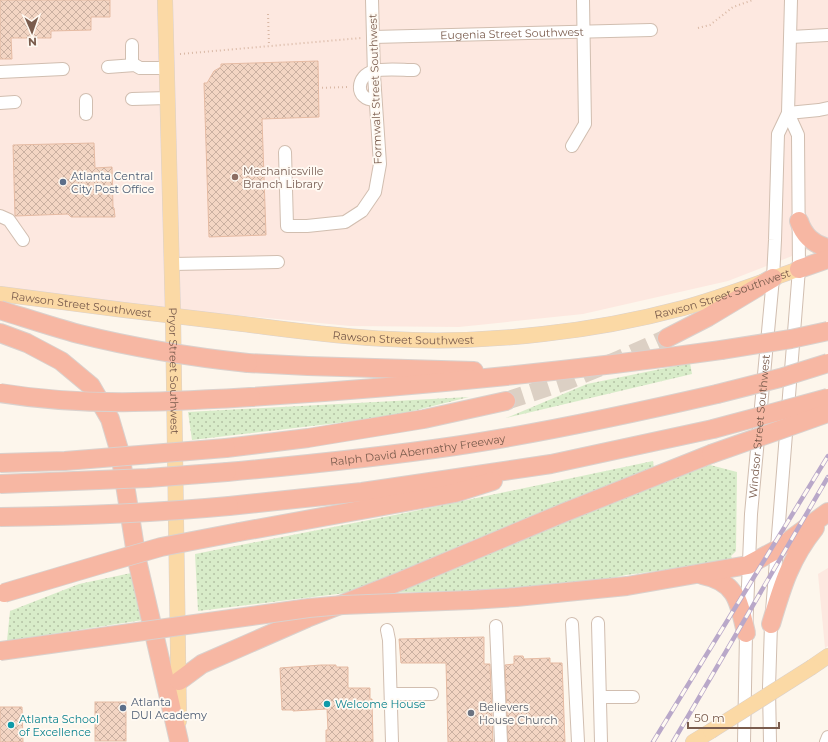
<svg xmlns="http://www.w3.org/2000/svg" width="828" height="742" font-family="Montserrat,sans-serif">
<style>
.commercial{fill:#fde8e0}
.grass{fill:url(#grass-dots)}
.building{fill:url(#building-cross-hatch);stroke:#e6bba3}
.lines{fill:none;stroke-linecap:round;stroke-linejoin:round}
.highway-tunnel{stroke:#dcd0c4;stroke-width:18;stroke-dasharray:18 9;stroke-linecap:butt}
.minor-casing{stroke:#d1beb0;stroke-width:14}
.major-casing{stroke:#dad1cd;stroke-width:16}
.highway-casing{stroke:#dad1cd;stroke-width:20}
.path{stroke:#d9b8a5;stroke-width:2;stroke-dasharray:1 3;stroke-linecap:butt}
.minor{stroke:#fff;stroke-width:12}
.major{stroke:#fbd9a5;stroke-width:15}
.highway{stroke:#f7b7a3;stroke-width:18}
.rail-casing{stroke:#b9a8c9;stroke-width:4.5}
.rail{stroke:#fffaf3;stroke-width:3;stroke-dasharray:9;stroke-linecap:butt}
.major-bridge-casing{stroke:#dad1cd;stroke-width:16;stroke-linecap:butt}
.highway-bridge-casing{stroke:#dad1cd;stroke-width:20;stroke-linecap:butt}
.major-bridge{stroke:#fbd9a5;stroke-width:15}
.highway-bridge{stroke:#f7b7a3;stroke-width:18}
.education-dot{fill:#8d6e63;stroke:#fffaf3;stroke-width:1.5}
.service-dot{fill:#5c6f8a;stroke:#fffaf3;stroke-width:1.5}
.culture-dot{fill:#0f9aa8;stroke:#fffaf3;stroke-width:1.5}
.worship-dot{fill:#6b7280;stroke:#fffaf3;stroke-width:1.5}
.labels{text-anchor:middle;stroke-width:3.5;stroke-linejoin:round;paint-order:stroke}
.street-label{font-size:11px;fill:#7a5c4d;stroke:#fffaf3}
.education-label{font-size:11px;fill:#785e54;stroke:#fffaf3;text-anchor:start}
.service-label{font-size:11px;fill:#4e5e75;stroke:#fffaf3;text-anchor:start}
.culture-label{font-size:11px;fill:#0d838f;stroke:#fffaf3;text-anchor:start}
.worship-label{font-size:11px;fill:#5b616d;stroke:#fffaf3;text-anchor:start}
</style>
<defs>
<pattern id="grass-dots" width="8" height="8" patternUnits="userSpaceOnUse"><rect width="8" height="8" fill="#d8ecc9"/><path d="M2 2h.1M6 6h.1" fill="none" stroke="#b4c2a5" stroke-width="1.8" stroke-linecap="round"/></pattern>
<pattern id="building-cross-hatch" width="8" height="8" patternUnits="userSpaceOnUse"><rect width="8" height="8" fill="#f3d5c3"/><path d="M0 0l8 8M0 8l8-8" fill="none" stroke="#cab0a1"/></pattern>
</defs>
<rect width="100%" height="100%" fill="#fdf6ec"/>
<g class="commercial">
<path d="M 0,0 L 828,0 L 828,242 L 728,281 L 583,314 L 459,327 L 350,326 L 47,297 L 0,286 Z"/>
<path d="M 828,568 L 828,646 L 825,648 L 818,574 Z"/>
</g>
<g class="grass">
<path d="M 690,363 L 692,374 L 506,418 L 587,384 Z"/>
<path d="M 469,397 L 389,417 L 192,440 L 188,412 Z"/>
<path d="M 653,461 L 654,468 L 471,541 L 354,592 L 198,611 L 195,554 L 405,513 Z"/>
<path d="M 710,465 L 737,472 L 736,551 L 731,556 L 733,560 L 727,562 L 626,575 L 580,585 L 503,590 L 382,593 L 640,491 Z"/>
<path d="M 136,572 L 143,620 L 7,641 L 10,611 L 79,584 Z"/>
</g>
<g class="building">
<path d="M 0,0 L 110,0 L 110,17 L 91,17 L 91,30 L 51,31 L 51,38 L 11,38 L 12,59 L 0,59 Z"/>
<path d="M 318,61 L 319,117 L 262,119 L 266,235 L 209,237 L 204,83 L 207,83 L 214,71 L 221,67 L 221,64 Z"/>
<path d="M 94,143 L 95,168 L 112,167 L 113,207 L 114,208 L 115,217 L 71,217 L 68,214 L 15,216 L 13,145 Z"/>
<path d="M 484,637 L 484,664 L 490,664 L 493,742 L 448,742 L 446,663 L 401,663 L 399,639 Z"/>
<path d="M 514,656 L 523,656 L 524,659 L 550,658 L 550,663 L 562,663 L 565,742 L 508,742 L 505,665 L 514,664 Z"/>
<path d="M 321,665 L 336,665 L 336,667 L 348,667 L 348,688 L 370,688 L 370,699 L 372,699 L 373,742 L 326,742 L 326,730 L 328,730 L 327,709 L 293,711 L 293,710 L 282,710 L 280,668 Z"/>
<rect x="95" y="702" width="31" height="39"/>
<path d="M 0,707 L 22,707 L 23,742 L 0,742 Z"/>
</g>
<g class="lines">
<path class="highway-tunnel" d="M 506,401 L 567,381 L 620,359 L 667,338"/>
<defs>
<g id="minor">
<path id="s1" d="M 373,37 L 651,30"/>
<path d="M 791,37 L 827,35"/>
<path d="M 132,45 L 132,65"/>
<path d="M 108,67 L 135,65 L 140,68 L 167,68"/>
<path d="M 0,72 L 63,69"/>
<path d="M 132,99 L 168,98"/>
<path d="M 86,100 L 86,114"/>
<path d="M 375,100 C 354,100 356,75 374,71 C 384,68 403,70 414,70"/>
<path d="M 0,103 L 15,102"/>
<path d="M 788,113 L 819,110 L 828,108"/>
<path d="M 572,146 L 585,124 L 583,0"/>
<path d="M 285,152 L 287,226 L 307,226 L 345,222 L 362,211 L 375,192 L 380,164 L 374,75 L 372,0"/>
<path d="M 0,216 L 9,220 L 23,240"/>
<path d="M 172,264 L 278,262"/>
<path d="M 598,623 L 601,742"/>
<path d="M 572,624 L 578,742"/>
<path d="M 496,626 L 501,742"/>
<path d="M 387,630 L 389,640 L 392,742"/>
<path d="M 391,694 L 432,694"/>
<path d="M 600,697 L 633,697"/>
<path id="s2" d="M 744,742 L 746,633 L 751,514 L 773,278 L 775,240 L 778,134 L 788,113"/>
<path d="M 770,742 L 769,688 L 771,624 L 799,269 L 798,135 L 788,113 L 791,0"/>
<path d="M 826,742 L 828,737"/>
</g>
<g id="major">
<path id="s3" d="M 165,0 L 173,316 L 179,721"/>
<path id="s4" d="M 0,294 C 81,305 162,315 243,324 C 291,330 340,337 389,339 C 440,342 492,340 543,334 C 590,329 638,320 683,308 C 723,297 761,282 799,269"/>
<path d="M 812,667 L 828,656"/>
<path d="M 693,742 L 711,731"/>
</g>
<g id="highway">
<path d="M 799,221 C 804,236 813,244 828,248"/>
<path d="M 799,269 L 828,259"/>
<path d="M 0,333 L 27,343 L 61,361 L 91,386 L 110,419 L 120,453 L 137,560 L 179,741"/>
<path d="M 667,338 L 708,317 L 773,278"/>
<path d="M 248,363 L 308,366 L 474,371"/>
<path d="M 251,397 C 408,387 565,372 721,350"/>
<path d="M 226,448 L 308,438 L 424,419 L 506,401"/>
<path id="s5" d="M 227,472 C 304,465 380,457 455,446 C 543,433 630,414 717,394"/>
<path d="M 229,506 L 362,492 L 551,464 L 713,429"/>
<path d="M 239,532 L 455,493 L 493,481"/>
<path d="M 702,575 C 737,582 739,602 746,633"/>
<path d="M 471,600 L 516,597 L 627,586 L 748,565 L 776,550 L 828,512"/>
<path d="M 771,624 C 782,587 790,559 815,528"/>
<path d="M 179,681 L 202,664 L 307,618 L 401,581 L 563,513 L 711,454"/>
</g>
</defs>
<use href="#minor" class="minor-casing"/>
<use href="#major" class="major-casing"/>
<use href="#highway" class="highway-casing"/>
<g class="path">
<path d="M 268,14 L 269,46"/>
<path d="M 698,28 L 710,25 L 733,7 L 753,0"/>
<path d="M 180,54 L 361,38"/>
<path d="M 318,88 L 349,87"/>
</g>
<use href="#minor" class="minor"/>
<use href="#major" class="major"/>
<use href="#highway" class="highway"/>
<defs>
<g id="rail">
<path d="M 653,742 L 828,456"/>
<path d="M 673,742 L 828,477"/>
</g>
</defs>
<use href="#rail" class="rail-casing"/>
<use href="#rail" class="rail"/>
<defs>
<path id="major-bridge" d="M 711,731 L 812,667"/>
<g id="highway-bridge">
<path d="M 0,310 C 26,318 53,327 79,334 C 135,348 191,357 248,363"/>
<path d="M 721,350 L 791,339 L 828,331"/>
<path d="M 0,393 C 85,407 165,402 251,397"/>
<path d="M 717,394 L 780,378 L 828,363"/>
<path d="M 713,429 L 828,398"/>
<path d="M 711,454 L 828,413"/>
<path d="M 0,463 L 65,461 L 226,448"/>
<path d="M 0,484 L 148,478 L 227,472"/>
<path d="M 0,517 C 77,516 153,513 229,506"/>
<path d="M 4,593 L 112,561 L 161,547 L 239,532"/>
<path d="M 0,651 L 309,608 L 343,605 L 471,600"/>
</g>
</defs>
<use href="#major-bridge" class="major-bridge-casing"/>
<use href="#highway-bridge" class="highway-bridge-casing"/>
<use href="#major-bridge" class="major-bridge"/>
<use href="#highway-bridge" class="highway-bridge"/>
</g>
<circle class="education-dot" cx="235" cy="177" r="4"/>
<g class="service-dot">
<circle cx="63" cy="182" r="4"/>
<circle cx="123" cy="708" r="4"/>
</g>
<g class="culture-dot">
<circle cx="327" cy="704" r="4"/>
<circle cx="11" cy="725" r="4"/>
</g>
<circle class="worship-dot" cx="471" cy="713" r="4"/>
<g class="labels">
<g class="street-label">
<text dy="4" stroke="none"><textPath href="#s1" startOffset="139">Eugenia Street Southwest</textPath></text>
<text transform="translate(375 89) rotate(-92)" y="4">Formwalt Street Southwest</text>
<text dy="4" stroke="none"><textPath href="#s4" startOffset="730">Rawson Street Southwest</textPath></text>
<text dy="4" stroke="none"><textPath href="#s4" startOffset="82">Rawson Street Southwest</textPath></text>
<text dy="4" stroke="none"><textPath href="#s4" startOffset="406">Rawson Street Southwest</textPath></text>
<text dy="4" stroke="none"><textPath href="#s3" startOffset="371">Pryor Street Southwest</textPath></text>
<text dy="4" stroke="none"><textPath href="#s2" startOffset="316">Windsor Street Southwest</textPath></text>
<text dy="4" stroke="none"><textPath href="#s5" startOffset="192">Ralph David Abernathy Freeway</textPath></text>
</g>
<g class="education-label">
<text x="243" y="175">Mechanicsville<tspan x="243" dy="13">Branch Library</tspan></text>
</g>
<g class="service-label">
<text x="71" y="180">Atlanta Central<tspan x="71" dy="13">City Post Office</tspan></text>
<text x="131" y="706">Atlanta<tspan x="131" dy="13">DUI Academy</tspan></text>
</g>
<g class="culture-label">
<text x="335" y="708">Welcome House</text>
<text x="19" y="723">Atlanta School<tspan x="19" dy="13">of Excellence</tspan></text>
</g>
<g class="worship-label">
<text x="479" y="711">Believers<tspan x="479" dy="13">House Church</tspan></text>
</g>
</g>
<g transform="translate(32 32) rotate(178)" stroke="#fffaf3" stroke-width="3" paint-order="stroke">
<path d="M0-3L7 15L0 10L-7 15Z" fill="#7a5c4d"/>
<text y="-6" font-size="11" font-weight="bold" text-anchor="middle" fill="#7a5c4d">N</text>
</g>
<path d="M688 722v6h91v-6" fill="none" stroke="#7a5c4d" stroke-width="2"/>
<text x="694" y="722" font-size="12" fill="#7a5c4d" stroke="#fffaf3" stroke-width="3" paint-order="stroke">50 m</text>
</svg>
